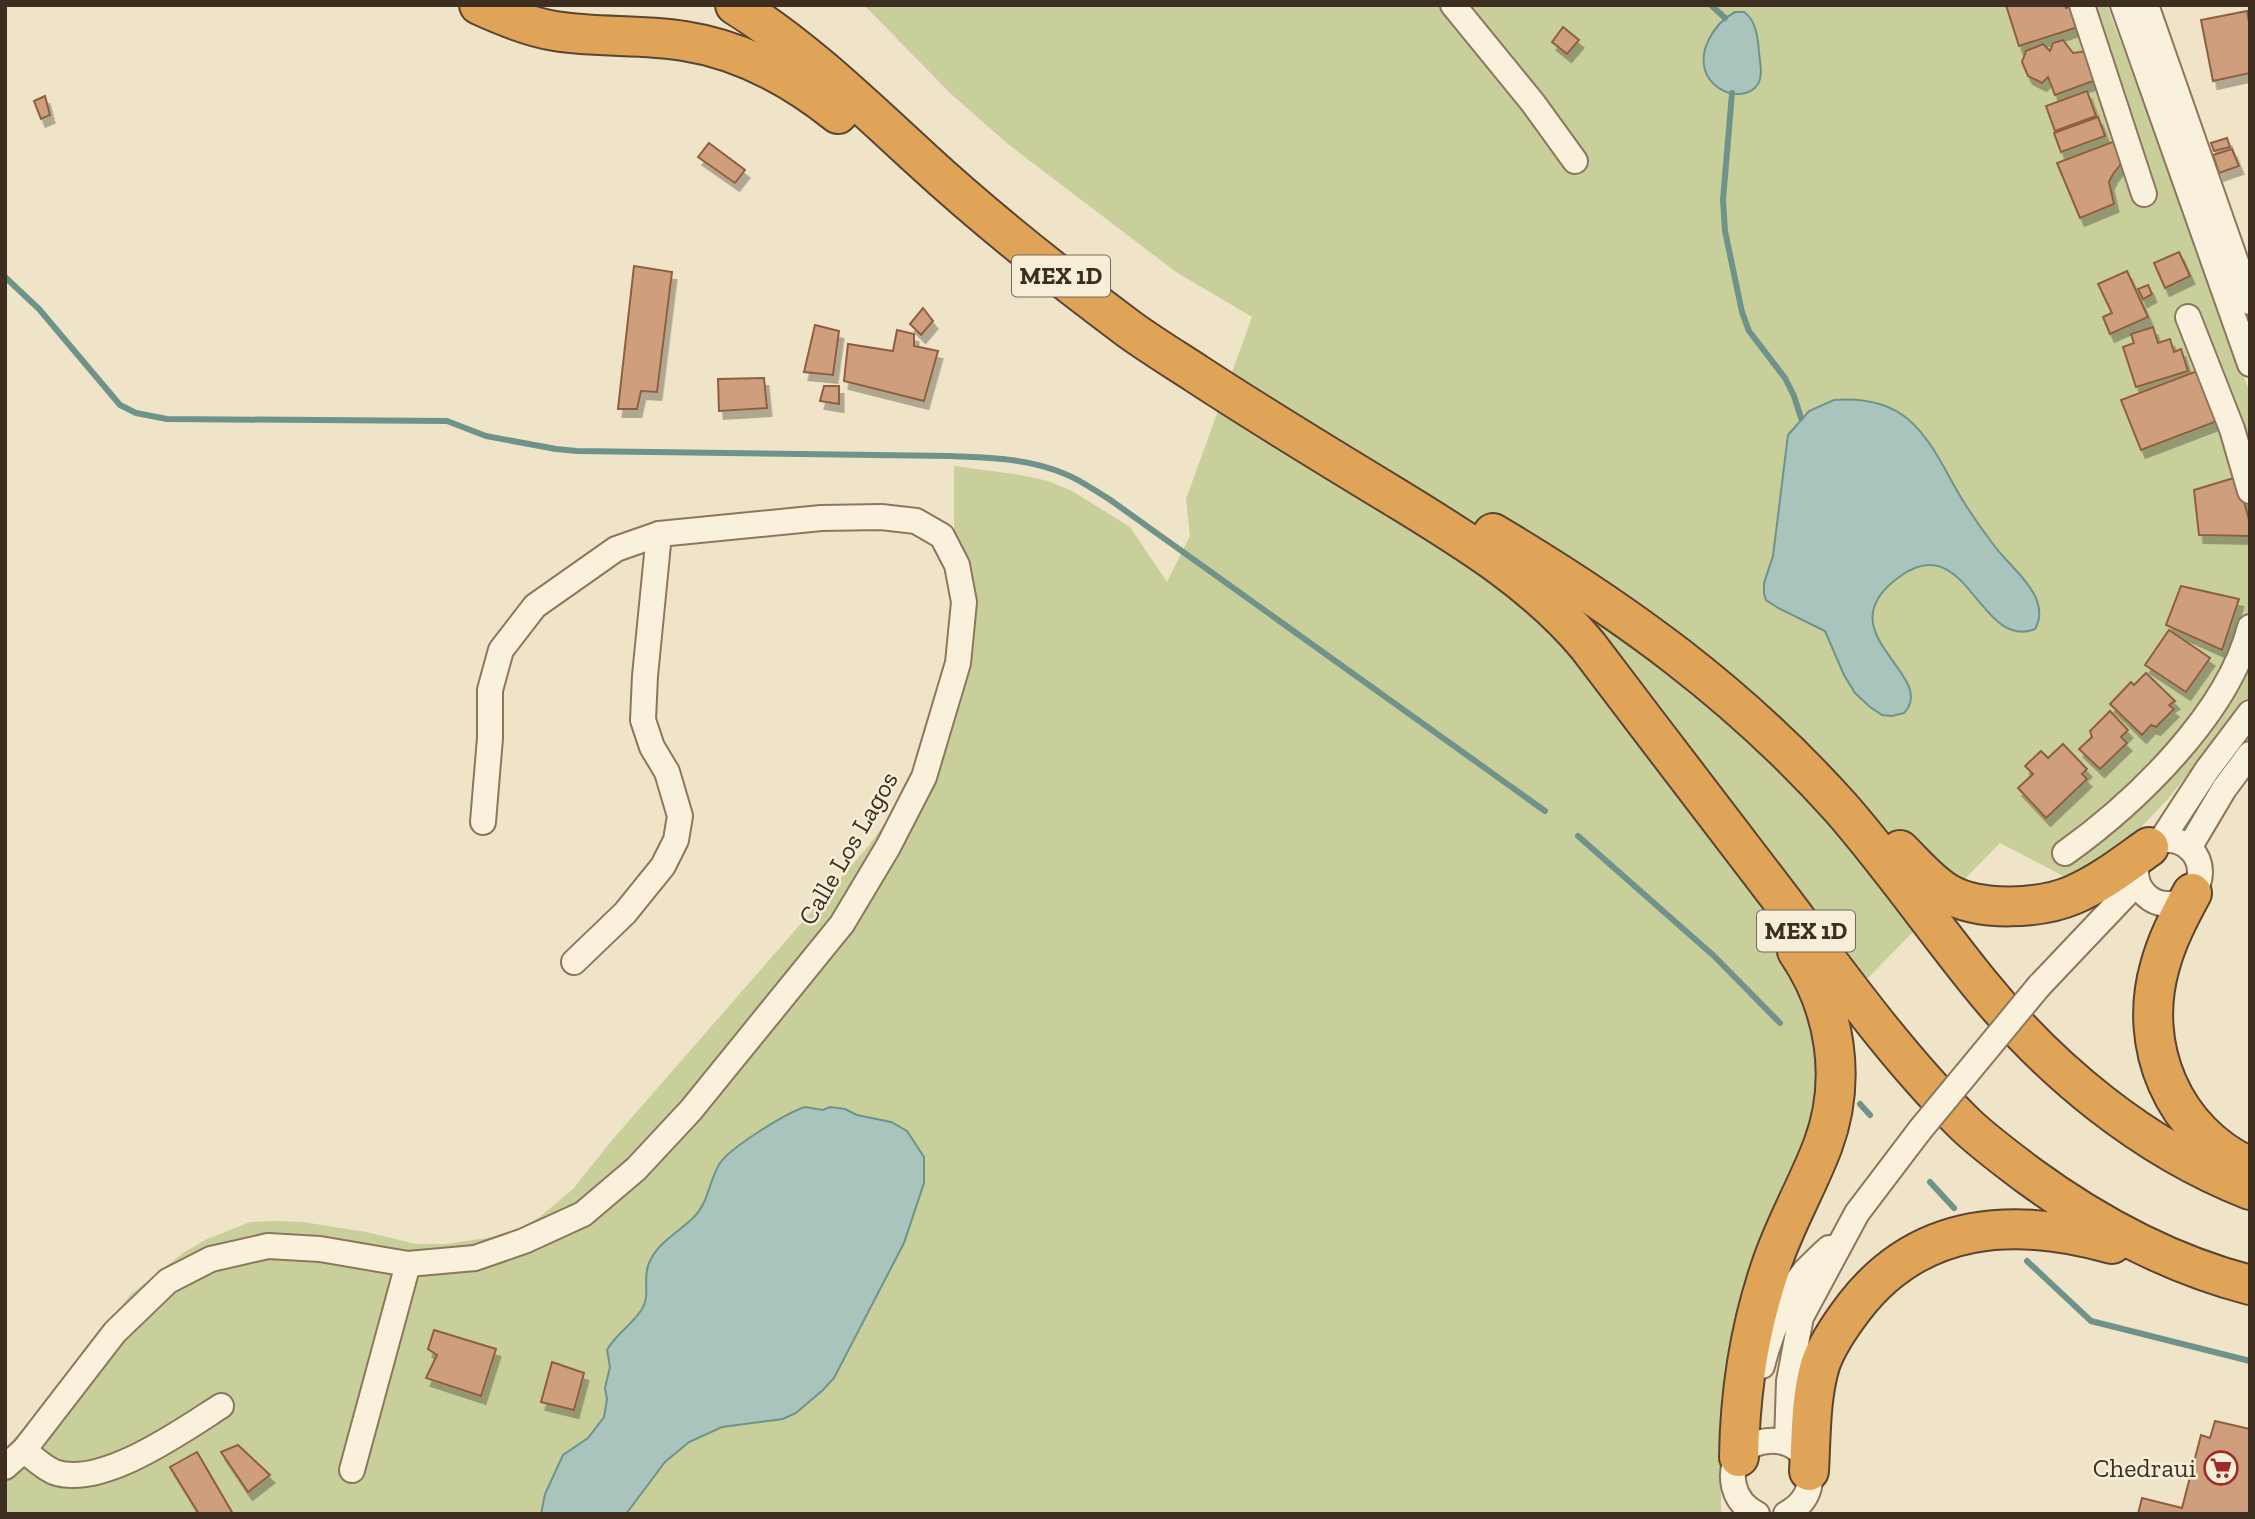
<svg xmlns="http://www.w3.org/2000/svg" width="2255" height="1519" font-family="'Zilla Slab',serif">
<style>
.green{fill:#c9cf9b}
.water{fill:#a9c4bc;stroke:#6f938a;stroke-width:2}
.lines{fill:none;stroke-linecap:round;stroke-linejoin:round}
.stream{stroke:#6f938a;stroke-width:6}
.building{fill:#cf9f7d;stroke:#8d5f41;stroke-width:2;filter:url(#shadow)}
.street-casing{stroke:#8d765c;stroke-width:28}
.highway-casing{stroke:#5b4430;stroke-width:42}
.street{stroke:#faf1dc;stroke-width:24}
.highway{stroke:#e0a458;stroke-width:38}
.street-bridge-casing{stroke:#8d765c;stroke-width:28;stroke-linecap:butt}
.street-bridge{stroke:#faf1dc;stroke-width:24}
.labels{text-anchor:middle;stroke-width:5;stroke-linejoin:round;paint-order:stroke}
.shield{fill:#f7eed8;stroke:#756857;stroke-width:2}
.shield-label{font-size:24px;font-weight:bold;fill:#3d2e20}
.street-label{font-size:26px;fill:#3d2e20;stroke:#f7eed8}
.poi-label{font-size:26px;fill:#3d2e20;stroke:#f7eed8;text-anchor:end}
</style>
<defs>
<filter id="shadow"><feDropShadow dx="4.5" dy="8" stdDeviation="0" flood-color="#0004"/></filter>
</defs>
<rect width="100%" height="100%" fill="#f0e4c8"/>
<path class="green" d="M 864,5 L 2107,5 L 2250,393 L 2250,710 L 2201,757 L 2168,799 L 2123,846 L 2069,879 L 2000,843 L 1823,1024 L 1821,1088 L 1721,1450 L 1721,1514 L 5,1514 L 5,1448 L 33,1418 L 130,1295 L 183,1253 L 205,1240 L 250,1222 L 277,1221 L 303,1222 L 366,1232 L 416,1244 L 446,1244 L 493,1237 L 518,1229 L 541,1216 L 573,1189 L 613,1139 L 866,849 L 897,807 L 921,756 L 954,634 L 954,466 L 1021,475 L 1048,481 L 1072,491 L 1130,527 L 1167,582 L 1190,536 L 1186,499 L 1252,317 L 1176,272 L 1009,145 L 950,93 Z"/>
<g class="water">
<path d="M 1735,12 L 1744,12 C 1756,20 1758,38 1759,52 C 1760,62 1763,75 1758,84 C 1742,109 1686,85 1709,39 C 1715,27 1724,18 1735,12 Z"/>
<path d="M 1834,400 C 1862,398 1888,402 1909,420 C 1935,443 1947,476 1965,504 C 1974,518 1983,531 1993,544 C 2006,562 2026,577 2036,598 C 2040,608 2041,619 2035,629 C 1980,651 1967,530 1902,575 C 1823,629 1930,671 1908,708 L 1904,713 L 1892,716 L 1882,715 L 1870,707 L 1855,693 L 1844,675 L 1825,631 L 1778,608 L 1766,600 L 1764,594 L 1764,583 L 1773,556 L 1788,435 L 1809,411 Z"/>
<path d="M 805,1107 L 823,1110 L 830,1107 L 845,1109 L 857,1115 L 891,1122 L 907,1131 L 924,1157 L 924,1183 L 904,1243 L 834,1378 L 823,1390 L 796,1413 L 783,1419 L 722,1427 L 689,1442 L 665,1462 L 626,1514 L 541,1514 L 545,1494 L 563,1455 L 588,1438 L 604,1417 L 607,1399 L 605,1388 L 610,1367 L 607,1350 C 616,1334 632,1325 642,1309 C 651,1295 642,1278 649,1263 C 658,1242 679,1232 694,1217 C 709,1202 709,1180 720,1163 C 731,1147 786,1113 805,1107 Z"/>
</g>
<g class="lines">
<g class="stream">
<path d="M 1711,5 L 1725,18"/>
<path d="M 1732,93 L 1723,200 L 1725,231 L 1742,312 L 1749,331 L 1785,378 L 1794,396 L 1801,418"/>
<path d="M 5,277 L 39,309 L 120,405 L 136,413 L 167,419 L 447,421 L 486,436 L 556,449 L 577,451 L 950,456 C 989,458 1028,458 1065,474 C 1081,480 1095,491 1109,499 L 1545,811"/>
<path d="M 1578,836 L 1714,956 L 1780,1023"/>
<path d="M 1860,1104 L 1870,1115"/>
<path d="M 1930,1182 L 1954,1208"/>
<path d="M 2027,1261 L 2091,1321 L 2250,1361"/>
</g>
</g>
<g class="building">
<path d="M 2006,5 L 2065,5 L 2066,8 L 2072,6 L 2078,27 L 2019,46 Z"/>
<path d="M 2247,11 L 2250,27 L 2250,73 L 2213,81 L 2201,20 Z"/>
<path d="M 1563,27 L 1579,40 L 1567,54 L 1552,42 Z"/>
<path d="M 2063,40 L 2073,53 L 2087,51 L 2096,80 L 2055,95 L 2048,77 L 2042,83 L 2028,76 L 2022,62 L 2026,51 L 2043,44 L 2050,51 L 2053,43 Z"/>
<path d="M 2087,91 L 2096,116 L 2055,131 L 2046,106 Z"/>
<path d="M 45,96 L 50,115 L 41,119 L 34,101 Z"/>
<path d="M 2098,117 L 2105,136 L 2061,152 L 2054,133 Z"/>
<path d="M 2227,138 L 2230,147 L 2214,151 L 2211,143 Z"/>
<path d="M 2115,141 L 2121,164 L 2113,174 L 2109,182 L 2114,204 L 2080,218 L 2057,163 Z"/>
<path d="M 709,143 L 745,170 L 735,183 L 698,157 Z"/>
<path d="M 2232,149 L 2239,166 L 2219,173 L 2213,155 Z"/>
<path d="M 2179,252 L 2190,276 L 2165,288 L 2154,263 Z"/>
<path d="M 634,266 L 672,272 L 657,392 L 641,391 L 637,409 L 618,409 Z"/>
<path d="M 2127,271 L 2148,317 L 2110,334 L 2103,317 L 2112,313 L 2098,284 Z"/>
<path d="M 2148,285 L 2152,294 L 2143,299 L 2138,289 Z"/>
<path d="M 923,308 L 933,321 L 921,335 L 910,324 Z"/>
<path d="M 815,325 L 839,331 L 833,375 L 804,372 Z"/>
<path d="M 2153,327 L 2158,343 L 2170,339 L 2174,352 L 2181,349 L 2188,371 L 2136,387 L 2123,347 L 2134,343 L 2131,334 Z"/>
<path d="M 897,330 L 914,334 L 914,346 L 938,351 L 924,401 L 844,381 L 848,344 L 893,351 Z"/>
<path d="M 2197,371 L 2217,421 L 2141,450 L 2121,400 Z"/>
<path d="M 764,378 L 767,408 L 719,411 L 718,379 Z"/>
<path d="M 824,386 L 839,386 L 839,404 L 820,401 Z"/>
<path d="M 2237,477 L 2250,523 L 2250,536 L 2199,535 L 2194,490 Z"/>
<path d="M 2181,586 L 2239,599 L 2222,650 L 2166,625 Z"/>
<path d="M 2169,630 L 2210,658 L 2186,692 L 2145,665 Z"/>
<path d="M 2146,673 L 2175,701 L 2169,705 L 2174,709 L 2156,727 L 2151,725 L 2142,735 L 2110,704 L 2131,682 L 2134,685 Z"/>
<path d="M 2110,711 L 2128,730 L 2121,737 L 2127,743 L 2100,769 L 2079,749 L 2092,737 L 2090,731 Z"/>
<path d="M 2063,744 L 2087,769 L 2082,774 L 2087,779 L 2046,818 L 2018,788 L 2033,774 L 2025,766 L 2041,751 L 2048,758 Z"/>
<path d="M 434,1330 L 496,1349 L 481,1396 L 426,1378 L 437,1355 L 428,1349 Z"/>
<path d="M 552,1362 L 584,1373 L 574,1410 L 541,1402 Z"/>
<path d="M 2215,1421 L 2250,1429 L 2250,1514 L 2138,1514 L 2142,1498 L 2182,1508 L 2201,1435 L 2210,1438 Z"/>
<path d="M 238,1445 L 270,1475 L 248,1492 L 221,1452 Z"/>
<path d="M 197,1452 L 233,1514 L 199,1514 L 170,1467 Z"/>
</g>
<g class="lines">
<defs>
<g id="street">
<path d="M 1453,5 L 1533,103 L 1575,161"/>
<path d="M 2082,5 L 2144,194"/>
<path d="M 2123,5 L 2250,364"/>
<path d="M 2146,5 L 2250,302"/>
<path d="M 2188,317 L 2232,429 L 2250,491"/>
<circle cx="2168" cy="872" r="32"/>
<path d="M 2160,842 L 2207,770 L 2250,713"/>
<path d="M 2189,848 L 2224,789 L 2250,754"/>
<path d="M 2065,853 C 2135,803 2228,714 2250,627"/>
<path d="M 574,962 L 625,913 L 663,866 L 676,840 L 680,816 L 667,772 L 652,747 L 643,720 L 645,676 L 659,534"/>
<path d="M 2039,986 L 2131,889 L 2136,877"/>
<path d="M 1762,1366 C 1769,1338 1786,1293 1805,1271 C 1813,1263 1821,1255 1829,1248"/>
<path d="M 1787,1443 L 1789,1381 L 1801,1317 L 1857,1213 L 1920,1130"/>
<path d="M 24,1450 C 33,1458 43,1467 54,1472 C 101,1489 182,1431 221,1406"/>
<path d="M 5,1467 L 24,1450 L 115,1332 L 168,1281 L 211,1259 L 268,1246 L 320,1249 L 408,1264 L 475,1258 L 524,1241 L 583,1214 L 636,1169 L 691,1110 L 842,924 L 888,847 L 924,777 L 958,663 L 964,602 L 957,565 L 942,536 L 916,521 L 881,517 L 821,518 L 659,534 L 616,549 L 535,606 L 501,650 L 490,690 L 490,738 L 483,822"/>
<path d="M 352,1470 L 408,1264"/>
<path d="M 1757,1514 C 1745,1508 1737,1499 1734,1486 C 1722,1430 1813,1424 1810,1480 C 1809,1496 1799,1507 1786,1514"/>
</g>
<g id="highway">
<path d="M 479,5 C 503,16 529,27 555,31 C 598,38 642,34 684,41 C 743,50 793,78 838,114"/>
<path d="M 735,5 C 804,48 862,105 921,159 C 987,220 1058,276 1129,329 C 1151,345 1174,359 1197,374 C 1261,416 1327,456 1393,496 C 1463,539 1535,582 1588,646 C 1653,732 1719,818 1784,903 C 1840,977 1900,1061 1966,1125 C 1985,1143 2007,1159 2028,1175 C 2095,1224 2169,1264 2250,1285"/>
<path d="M 1493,533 C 1624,611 1738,693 1841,808 C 1890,864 1932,925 1979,983 C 2050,1071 2143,1148 2250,1190"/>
<path d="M 1900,850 C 1915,865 1929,882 1947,893 C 1979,912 2040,909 2073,895 C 2101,883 2125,864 2149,847"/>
<path d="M 2192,893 C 2179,917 2167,940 2160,966 C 2137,1046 2173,1132 2250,1167"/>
<path d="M 1739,1457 C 1740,1390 1750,1326 1772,1263 C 1786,1222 1808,1185 1823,1145 C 1847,1080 1836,1008 1797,951"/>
<path d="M 1809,1471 C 1811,1437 1810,1399 1820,1365 C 1827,1344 1842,1323 1855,1306 C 1921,1221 2016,1217 2112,1244"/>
</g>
</defs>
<use href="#street" class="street-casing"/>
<use href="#highway" class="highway-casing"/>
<use href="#street" class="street"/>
<use href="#highway" class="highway"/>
<defs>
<path id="street-bridge" d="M 1920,1130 L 2039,986"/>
</defs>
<use href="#street-bridge" class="street-bridge-casing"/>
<use href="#street-bridge" class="street-bridge"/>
</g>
<defs>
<symbol id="supermarket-ring" viewBox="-11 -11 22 22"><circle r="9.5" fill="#f7eed8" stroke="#9e2a2b" stroke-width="1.5"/><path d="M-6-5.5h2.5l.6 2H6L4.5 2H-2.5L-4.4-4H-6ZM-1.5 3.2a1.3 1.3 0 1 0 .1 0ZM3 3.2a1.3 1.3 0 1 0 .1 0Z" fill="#9e2a2b"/></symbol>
</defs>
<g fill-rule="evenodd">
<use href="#supermarket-ring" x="2202" y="1449" width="38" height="38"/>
</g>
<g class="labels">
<g class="shield">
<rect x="1012" y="255.5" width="98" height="41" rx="5"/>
<rect x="1757" y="910.5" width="98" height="41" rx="5"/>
</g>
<g class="shield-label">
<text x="1061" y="284">MEX 1D</text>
<text x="1806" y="939">MEX 1D</text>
</g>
<g class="street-label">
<text transform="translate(848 848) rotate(-60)" y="9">Calle Los Lagos</text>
</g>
<g class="poi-label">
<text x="2196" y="1477">Chedraui</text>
</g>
</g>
<rect width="2255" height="1519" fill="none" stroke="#3d2e20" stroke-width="14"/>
</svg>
